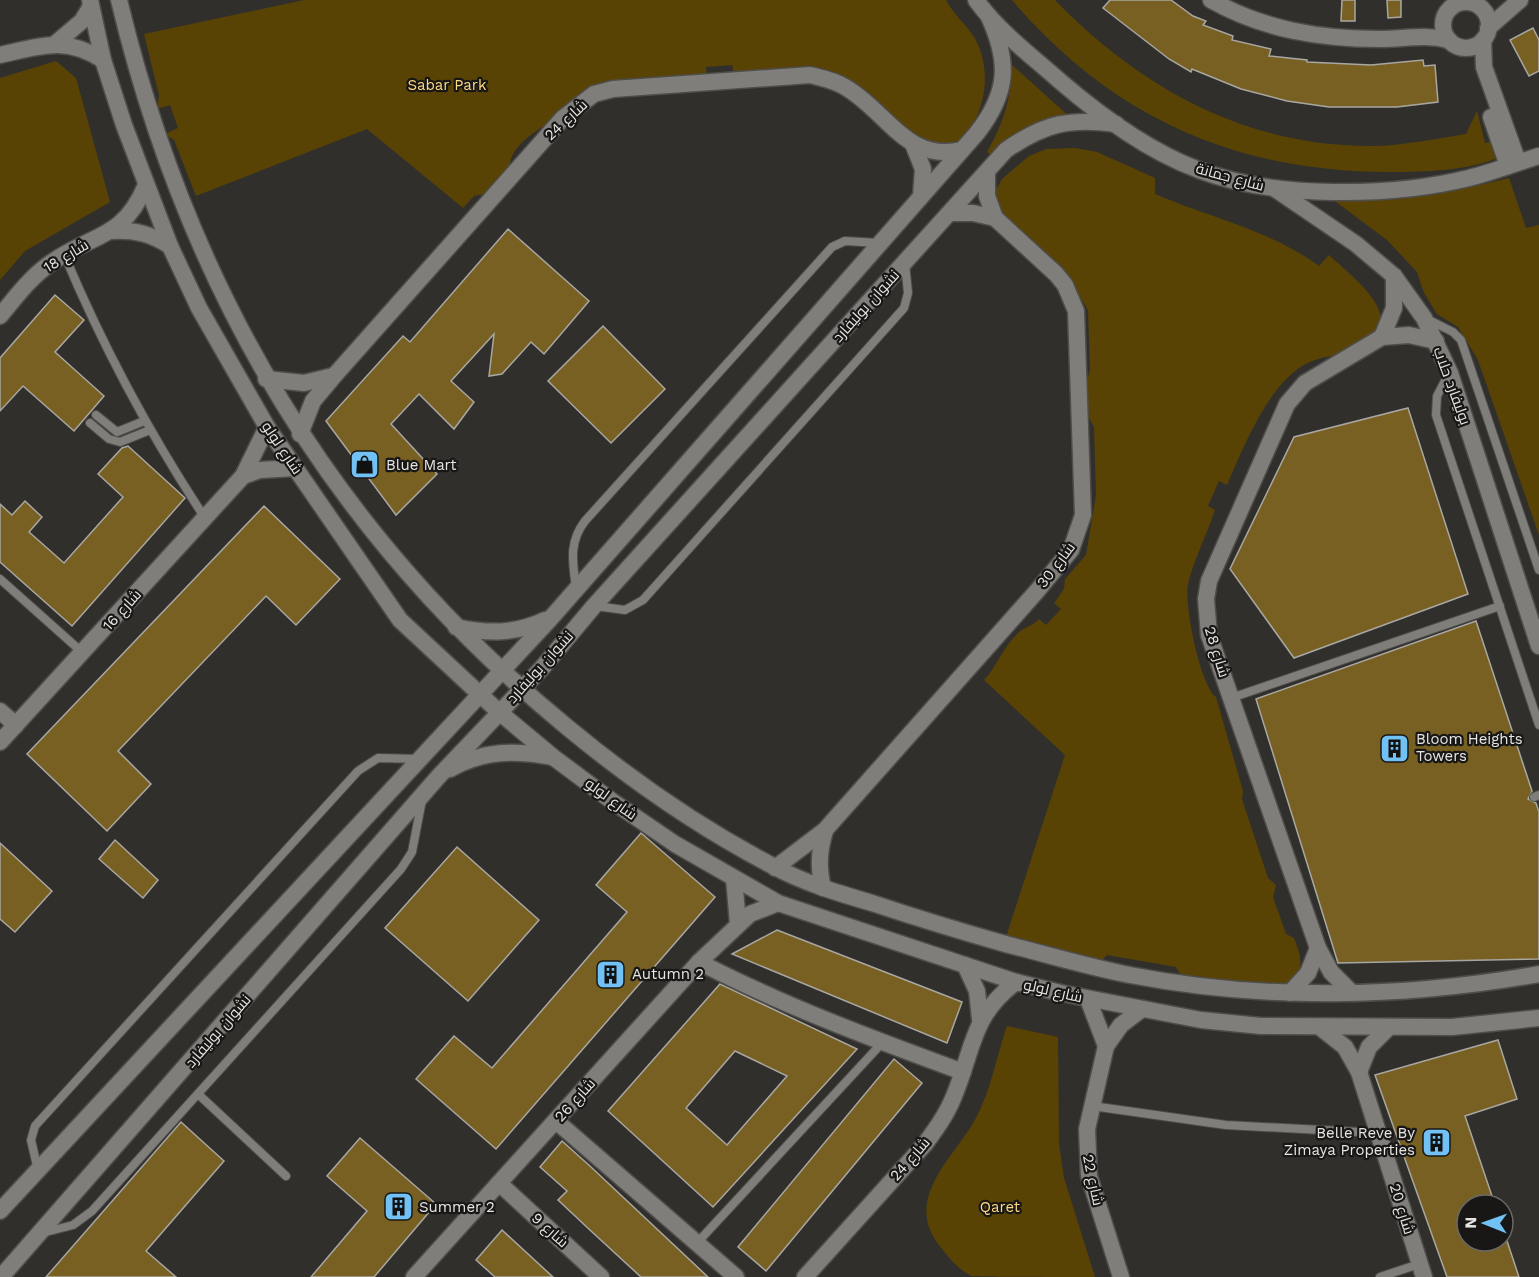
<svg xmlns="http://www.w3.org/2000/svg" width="1539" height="1277" font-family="'Work Sans',Cairo,sans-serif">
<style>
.green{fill:#594304}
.building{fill:#776022;stroke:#a9a7a3;stroke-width:1.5;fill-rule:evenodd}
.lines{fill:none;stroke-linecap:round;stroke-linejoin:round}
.service-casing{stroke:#4e4d4a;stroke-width:10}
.minor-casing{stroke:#4e4d4a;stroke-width:19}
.tertiary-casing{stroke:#4e4d4a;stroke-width:19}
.service{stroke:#807e7a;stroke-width:8}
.minor{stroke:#807e7a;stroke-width:16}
.tertiary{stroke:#807e7a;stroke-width:16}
.labels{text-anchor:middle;stroke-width:4.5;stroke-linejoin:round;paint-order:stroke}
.park-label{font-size:15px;fill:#fed981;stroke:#181716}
.street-label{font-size:15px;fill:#e5e5e2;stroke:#181716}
.poi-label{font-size:15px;fill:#e5e5e2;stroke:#181716;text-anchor:start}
</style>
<rect width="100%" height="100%" fill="#312f2c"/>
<g class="green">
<path d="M 304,0 L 946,0 C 953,14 966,24 974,37 C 994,70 986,123 953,146 C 948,149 941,150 935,152 C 910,132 848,73 819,68 C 792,64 761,74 735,78 L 732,65 L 706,67 L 707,81 L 689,76 L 630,79 L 624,85 C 597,99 511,132 510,165 L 484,194 L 474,196 L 463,208 L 367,129 L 196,196 L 174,140 L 165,134 L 178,128 L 170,105 L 157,109 L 159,95 L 144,34 Z"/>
<path d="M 1012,0 L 1055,0 C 1140,88 1248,148 1375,146 C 1405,145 1436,139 1466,134 L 1477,111 L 1485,143 L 1497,141 L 1501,156 C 1473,171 1421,172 1389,172 C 1236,172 1112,117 1012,0 Z"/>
<path d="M 56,61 L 76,78 L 110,202 L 25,251 L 0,280 L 0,78 Z"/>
<path d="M 1012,65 L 1072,119 L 992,156 L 987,152 C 1004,123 1011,98 1012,65 Z"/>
<path d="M 1075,148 L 1097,152 L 1155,178 L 1155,194 C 1211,218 1270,230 1319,266 L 1329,255 C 1353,278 1414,321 1359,348 C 1341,356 1320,355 1302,366 C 1267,388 1243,448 1227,485 L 1219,481 L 1208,506 L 1215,510 C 1207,534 1194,559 1188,584 C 1184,604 1200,685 1216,697 L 1243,791 L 1242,799 L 1268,878 L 1276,885 L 1273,897 L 1286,934 L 1294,938 C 1302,958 1304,968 1291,986 L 1184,981 L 1176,967 L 1107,955 L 1101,961 L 1005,940 L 1065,755 L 984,680 C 998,665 1003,646 1019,632 C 1025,627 1033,626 1039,619 L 1046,625 L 1061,609 L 1054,603 L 1064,589 L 1065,579 L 1086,555 L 1096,495 L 1094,427 L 1087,414 L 1086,383 L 1090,370 L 1088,310 L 1069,278 L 999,219 L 994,193 L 1002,179 L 1029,156 L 1046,149 Z"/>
<path d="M 1509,178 L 1526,228 L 1539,225 L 1539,535 L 1478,360 L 1458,327 L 1437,314 L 1424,293 L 1417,272 L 1387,240 L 1328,196 C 1390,203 1449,193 1509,178 Z"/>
<path d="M 1007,1026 L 1058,1037 L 1059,1144 L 1064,1178 L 1095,1277 C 1075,1277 984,1277 972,1276 C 960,1271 950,1259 942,1249 C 899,1199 956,1157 977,1116 C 991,1089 997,1055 1007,1026 Z"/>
</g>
<g class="building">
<path d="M 1110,0 L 1171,0 L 1193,16 L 1206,21 L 1203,25 L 1233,36 L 1232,40 L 1271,49 L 1269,56 L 1307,60 L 1307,62 L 1371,65 L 1423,60 L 1424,66 L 1435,65 L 1438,102 L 1397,107 L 1329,107 L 1287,101 L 1241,89 L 1192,69 L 1191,72 L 1169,59 L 1103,8 Z"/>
<path d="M 1342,0 L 1355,0 L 1355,21 L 1341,21 Z"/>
<path d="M 1387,0 L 1401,0 L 1401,17 L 1388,18 Z"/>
<path d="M 1533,28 L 1539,40 L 1539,71 L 1529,76 L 1510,40 Z"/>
<path d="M 508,229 L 589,301 L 544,354 L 531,342 L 502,374 L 489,376 L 494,334 L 451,381 L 474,402 L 454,429 L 419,394 L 391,424 L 437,474 L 396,515 L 326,421 L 403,336 L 410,342 Z"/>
<path d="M 55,295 L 84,320 L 55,352 L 104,396 L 74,431 L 23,386 L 0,411 L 0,358 Z"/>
<path d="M 603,326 L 665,389 L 611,443 L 548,381 Z"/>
<path d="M 1408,408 L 1468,594 L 1294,658 L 1230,569 L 1294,437 Z"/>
<path d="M 128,446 L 185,498 L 72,626 L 0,562 L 0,504 L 12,515 L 25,501 L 42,517 L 29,532 L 64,563 L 123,497 L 98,474 L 122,448 Z"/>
<path d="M 264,506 L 340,579 L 296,625 L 266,596 L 118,751 L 151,784 L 107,831 L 27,754 Z"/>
<path d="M 1476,621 L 1532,791 L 1528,799 L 1536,803 L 1539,812 L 1539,959 L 1338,963 L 1256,699 Z"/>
<path d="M 641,833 L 715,897 L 496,1149 L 416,1079 L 454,1036 L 492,1068 L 627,912 L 596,885 Z"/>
<path d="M 115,840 L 158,880 L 143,898 L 99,859 Z"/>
<path d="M 0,843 L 52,891 L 15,932 L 0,919 Z"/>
<path d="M 457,847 L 539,920 L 468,1001 L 385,928 Z"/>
<path d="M 777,930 L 962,1002 L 947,1043 L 732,954 Z"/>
<path d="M 720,984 L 857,1049 L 713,1207 L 608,1111 ZM 735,1051 L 787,1076 L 727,1145 L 686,1108 Z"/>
<path d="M 1498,1040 L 1517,1099 L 1465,1116 L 1495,1205 L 1467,1205 L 1467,1241 L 1507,1241 L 1519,1277 L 1447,1277 L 1375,1075 Z"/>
<path d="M 894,1059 L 922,1083 L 766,1271 L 738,1247 Z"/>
<path d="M 181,1122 L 224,1161 L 146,1251 L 176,1277 L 46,1277 Z"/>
<path d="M 360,1138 L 436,1204 L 374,1277 L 311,1277 L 367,1211 L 327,1176 Z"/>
<path d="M 562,1141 L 591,1167 L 708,1277 L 641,1277 L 591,1231 L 558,1200 L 567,1191 L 540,1167 Z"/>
<path d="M 502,1230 L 553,1277 L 495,1277 L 476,1260 Z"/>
</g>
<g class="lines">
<defs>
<g id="service">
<path d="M 64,254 C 103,347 149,433 205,518"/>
<path d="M 1427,319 L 1453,332 L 1461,340 L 1539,570"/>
<path d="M 1449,373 L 1437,396 L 1436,415 L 1539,725"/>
<path d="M 96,415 L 117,432 L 144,421"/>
<path d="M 90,423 L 109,439 L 120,442 L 150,430"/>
<path d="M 0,579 L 83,653"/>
<path d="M 576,588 C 573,563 568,543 585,521 L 832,247 L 845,241 L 879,243"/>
<path d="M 595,606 L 625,610 L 643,600 L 904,308 L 908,293 L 905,263"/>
<path d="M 1231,698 L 1500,606"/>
<path d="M 1534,797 L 1539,795"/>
<path d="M 198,1094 L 286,1176"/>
<path d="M 1092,1106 L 1226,1125 L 1378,1133"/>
<path d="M 38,1170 L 31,1140 L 35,1126 L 358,771 L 378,758 L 420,759"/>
<path d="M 42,1233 L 73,1225 L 92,1211 L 401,869 L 412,852 L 422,800"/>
<path d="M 696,1244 L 882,1043"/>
<path d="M 1380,1277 L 1419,1264"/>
</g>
<g id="minor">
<path d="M 1211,0 C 1264,30 1321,39 1380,39 C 1404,39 1425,34 1449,40"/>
<circle cx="1466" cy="25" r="23"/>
<path d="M 1488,28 L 1520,0"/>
<path d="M 1483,40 L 1484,67 L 1518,162"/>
<path d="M 56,43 L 82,21 L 91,6"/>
<path d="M 0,55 C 41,46 65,36 103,60"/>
<path d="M 1491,117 L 1508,166"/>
<path d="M 913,144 L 923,169 L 921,196"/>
<path d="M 950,213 L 973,213 L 995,218"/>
<path d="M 113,231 C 136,230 151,234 170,246"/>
<path d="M 0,316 C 15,298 29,279 48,265 C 90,233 122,242 146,185"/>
<path d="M 1382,337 L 1394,308 L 1394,276"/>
<path d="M 266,379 L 304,383 L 333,376"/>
<path d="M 300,434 L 313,401 L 334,376 L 563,118 L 594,94 L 613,89 L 810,75 C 822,78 834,80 845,87 C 887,111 906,163 962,150"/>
<path d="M 243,476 L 260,470 L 295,468"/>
<path d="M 0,711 L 16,725"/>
<path d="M 0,742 L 243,476 L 267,427"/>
<path d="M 775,868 L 825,830 L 1037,591 L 1071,550 L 1083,515 L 1076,311 L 1065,285 L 1056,274 L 995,218 L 987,196 L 987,172"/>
<path d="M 734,878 L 738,924"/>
<path d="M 823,888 C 818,867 819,851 825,831"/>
<path d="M 699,962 C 784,1006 873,1039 963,1072"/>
<path d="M 965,965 L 977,991 L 980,1019"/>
<path d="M 1351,992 L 1331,972 L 1318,948 L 1209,635 L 1206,599 L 1209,581 L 1287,404 L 1305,383 L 1382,337 L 1409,335 L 1436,341"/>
<path d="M 1290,993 L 1308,973 L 1318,948"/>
<path d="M 1088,999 L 1106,1046"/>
<path d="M 1321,1028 L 1345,1047 L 1359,1072 L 1424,1277"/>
<path d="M 1359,1072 L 1369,1047 L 1388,1028"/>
<path d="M 556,1121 L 736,1277"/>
<path d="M 499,1183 L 601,1277"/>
<path d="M 414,1277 L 699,962 L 750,914 L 778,903"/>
<path d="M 805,1277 L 925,1144 C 936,1129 947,1114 954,1096 C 974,1048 971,1016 1016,982"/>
<path d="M 1121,1277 L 1089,1176 L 1087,1129 L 1106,1046 L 1121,1025 L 1142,1009"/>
</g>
<g id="tertiary">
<path d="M 90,0 L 103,60 L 124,125 L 170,246 L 199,308 L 267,427 L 400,620 L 499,712 L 553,757 L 612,801 L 675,844 L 778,903 L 1016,982 L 1061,993 L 1201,1020 L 1261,1026 L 1452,1027 L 1539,1018"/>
<path d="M 119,0 C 189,293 334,536 567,727 C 631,780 700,828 773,866 C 804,883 838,893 872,903 C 917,918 963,932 1009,945 C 1049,955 1089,967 1130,975 C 1264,1001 1405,998 1539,974"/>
<path d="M 976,0 C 999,32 1032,56 1061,82 C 1102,117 1148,151 1199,170 C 1274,199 1392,197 1469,178 C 1493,172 1516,163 1539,156"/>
<path d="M 1275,189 L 1356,244 L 1394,276 L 1424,318 L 1450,373 L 1539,646"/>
<path d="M 456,627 C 488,634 515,634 545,620"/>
<path d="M 450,769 C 483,750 516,750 552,757"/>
<path d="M 0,1211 L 551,618 L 977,133 C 1008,93 1010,63 989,17"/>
<path d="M 1,1277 L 439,776 L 542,668 L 594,606 L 1006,150 C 1045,123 1069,118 1116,124"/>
</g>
</defs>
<use href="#service" class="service-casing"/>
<use href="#minor" class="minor-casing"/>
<use href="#tertiary" class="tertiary-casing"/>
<use href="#service" class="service"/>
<use href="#minor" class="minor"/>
<use href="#tertiary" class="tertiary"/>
</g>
<defs>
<symbol id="shop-square" viewBox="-11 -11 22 22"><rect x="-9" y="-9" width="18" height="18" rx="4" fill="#72c1f5" stroke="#181716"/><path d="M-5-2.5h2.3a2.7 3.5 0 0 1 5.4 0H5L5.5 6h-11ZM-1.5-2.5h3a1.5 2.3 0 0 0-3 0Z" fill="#111"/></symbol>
<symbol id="building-square" viewBox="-11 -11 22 22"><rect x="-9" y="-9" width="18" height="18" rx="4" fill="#72c1f5" stroke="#181716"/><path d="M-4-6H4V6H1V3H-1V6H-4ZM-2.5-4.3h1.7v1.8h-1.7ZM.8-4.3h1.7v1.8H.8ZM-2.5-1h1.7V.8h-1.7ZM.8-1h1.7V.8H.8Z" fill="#111"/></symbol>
</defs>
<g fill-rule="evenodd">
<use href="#shop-square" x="348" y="448" width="33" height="33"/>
<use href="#building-square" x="1378" y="732" width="33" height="33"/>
<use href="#building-square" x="594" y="958" width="33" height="33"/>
<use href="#building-square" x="1420" y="1126" width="33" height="33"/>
<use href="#building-square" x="382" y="1190" width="33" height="33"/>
</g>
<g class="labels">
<g class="park-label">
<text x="447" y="90">Sabar Park</text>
<text x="1000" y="1212">Qaret</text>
</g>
<g class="street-label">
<text transform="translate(566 120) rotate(-43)" y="5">شارع 24</text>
<text transform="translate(1230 177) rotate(15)" y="5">شارع جمانة</text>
<text transform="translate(66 256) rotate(-31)" y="5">شارع 18</text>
<text transform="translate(866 306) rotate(-48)" y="5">نشوان بوليفارد</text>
<text transform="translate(1452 386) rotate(70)" y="5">بوليفارد حلاب</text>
<text transform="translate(282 448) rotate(56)" y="5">شارع لولو</text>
<text transform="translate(1056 565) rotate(-53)" y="5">شارع 30</text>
<text transform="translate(122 610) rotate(-48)" y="5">شارع 16</text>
<text transform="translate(1217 652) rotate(73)" y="5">شارع 28</text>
<text transform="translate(540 667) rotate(-48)" y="5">نشوان بوليفارد</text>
<text transform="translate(611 799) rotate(36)" y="5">شارع لولو</text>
<text transform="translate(1053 991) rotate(13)" y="5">شارع لولو</text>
<text transform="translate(218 1031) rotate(-49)" y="5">نشوان بوليفارد</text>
<text transform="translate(575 1100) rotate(-48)" y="5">شارع 26</text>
<text transform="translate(910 1159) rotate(-49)" y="5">شارع 24</text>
<text transform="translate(1093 1180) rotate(78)" y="5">شارع 22</text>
<text transform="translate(1402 1209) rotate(73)" y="5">شارع 20</text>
<text transform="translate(550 1230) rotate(42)" y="5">شارع 9</text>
</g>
<g class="poi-label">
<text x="386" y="470">Blue Mart</text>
<text x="1416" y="744">Bloom Heights<tspan x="1416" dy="17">Towers</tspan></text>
<text x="632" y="979">Autumn 2</text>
<text x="1415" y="1138" text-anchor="end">Belle Reve By<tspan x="1415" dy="17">Zimaya Properties</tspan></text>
<text x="419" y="1212">Summer 2</text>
</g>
</g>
<g transform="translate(1485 1223) rotate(271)"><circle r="28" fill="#181716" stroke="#6a6968" stroke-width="1.5"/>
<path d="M0-4.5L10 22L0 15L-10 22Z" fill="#72c1f5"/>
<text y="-9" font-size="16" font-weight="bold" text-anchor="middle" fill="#e5e5e2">N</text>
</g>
</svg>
